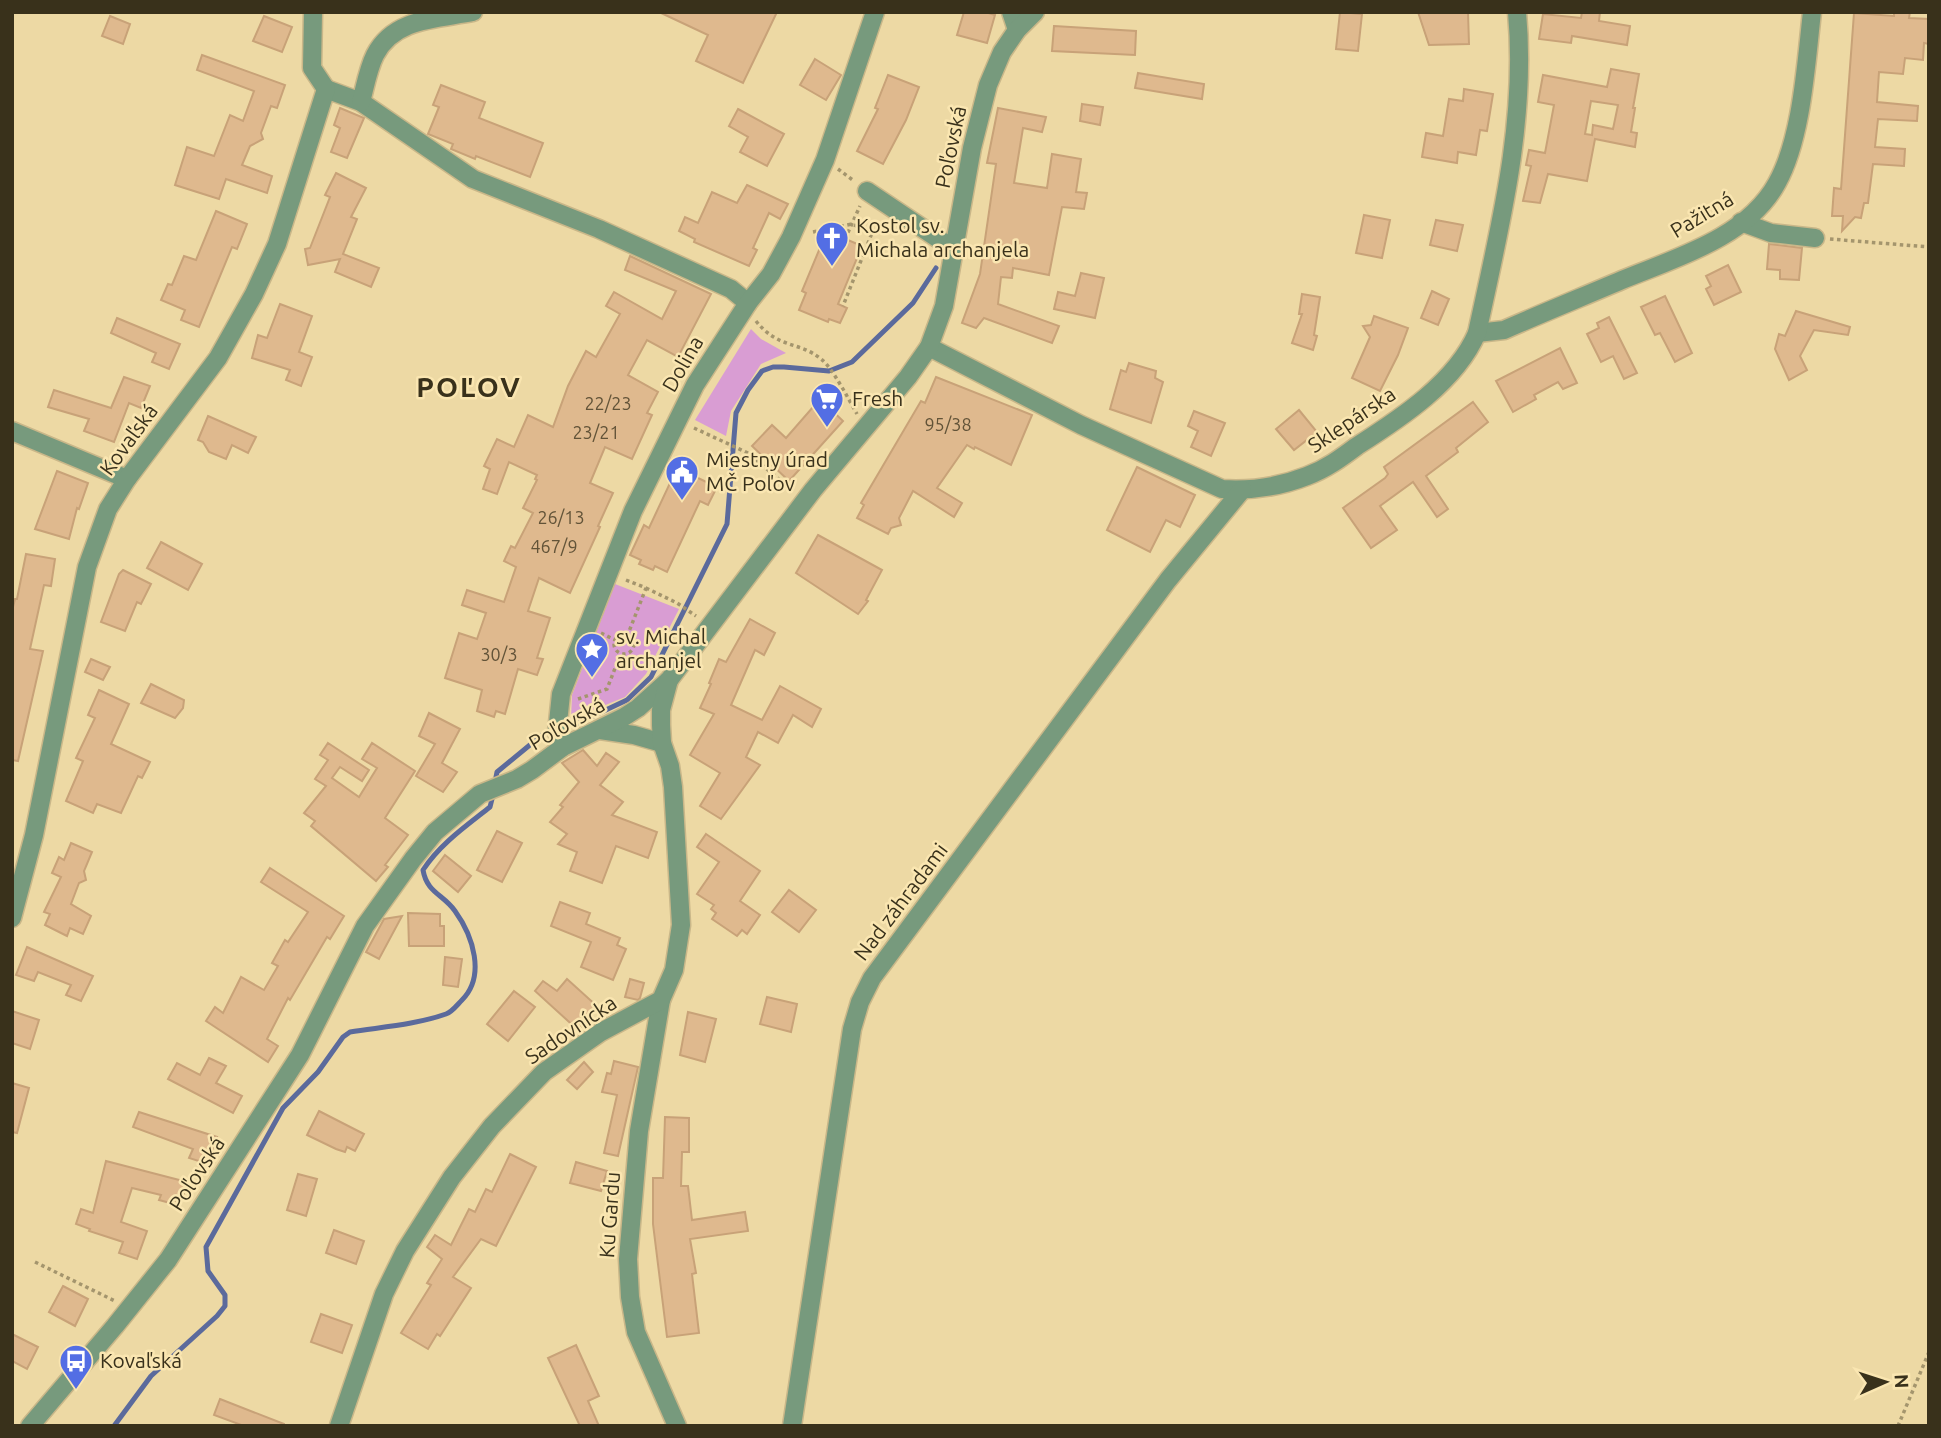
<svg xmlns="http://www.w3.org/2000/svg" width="1941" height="1438" font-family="Ubuntu,sans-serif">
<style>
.green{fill:#d99dd3}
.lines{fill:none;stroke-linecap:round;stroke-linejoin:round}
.stream{stroke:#5b6a9c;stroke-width:5}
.building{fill:#dfb98e;stroke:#c8a278;stroke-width:2;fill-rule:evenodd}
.minor-casing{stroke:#c9b789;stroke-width:21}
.path{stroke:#a4956d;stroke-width:3.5;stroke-dasharray:3.5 3.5;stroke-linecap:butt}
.minor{stroke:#779a7d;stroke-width:18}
.labels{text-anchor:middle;stroke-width:5;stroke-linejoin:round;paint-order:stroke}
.number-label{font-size:18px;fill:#625338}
.street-label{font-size:21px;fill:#39311b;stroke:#fae6b1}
.poi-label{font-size:21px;fill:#39311b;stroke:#fae6b1;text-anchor:start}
.district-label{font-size:28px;font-weight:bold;letter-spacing:2px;fill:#39311b;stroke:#fae6b1}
</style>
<rect width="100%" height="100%" fill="#edd9a4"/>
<g class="green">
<path d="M 751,329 L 761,339 L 786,353 L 761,364 L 731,411 L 726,436 L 695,420 Z"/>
<path d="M 615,584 L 679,609 L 646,674 L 625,697 L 571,719 L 572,695 Z"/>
</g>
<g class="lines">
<g class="stream">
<path d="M 574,725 L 627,700 L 651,677 L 727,524 L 736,413 L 748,390 L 762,371 L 773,367 L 784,367 L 829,371 L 852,362 L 913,303 L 936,268"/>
<path d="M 496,777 L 497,772 L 542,735"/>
<path d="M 114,1426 L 151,1376 L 217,1316 L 225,1306 L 225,1295 L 208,1271 L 206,1247 L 283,1108 L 318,1072 L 343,1037 L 350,1032 C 381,1027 415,1025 446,1014 C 452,1012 457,1005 462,1000 C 486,976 473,936 455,911 C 443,894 427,893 423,870 C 440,844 466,826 490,807 L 492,799"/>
</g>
</g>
<g class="building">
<path d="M 659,12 L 777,12 L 743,83 L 696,61 L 708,35 Z"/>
<path d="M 964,12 L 985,12 L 995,15 L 987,43 L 957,35 Z"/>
<path d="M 1340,12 L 1362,14 L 1358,51 L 1336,49 Z"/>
<path d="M 1418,12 L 1468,12 L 1469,44 L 1429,45 Z"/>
<path d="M 1582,12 L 1600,12 L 1599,21 L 1630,26 L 1627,45 L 1572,36 L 1571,43 L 1539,39 L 1543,14 L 1581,18 Z"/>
<path d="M 1894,12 L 1910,12 L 1909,18 L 1929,19 L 1929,44 L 1924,43 L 1923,60 L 1905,58 L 1903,74 L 1879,72 L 1877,102 L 1918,106 L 1917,121 L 1878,119 L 1875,147 L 1905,149 L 1904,166 L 1873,164 L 1868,203 L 1864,203 L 1861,218 L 1855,217 L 1842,231 L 1843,216 L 1832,216 L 1834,188 L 1841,189 L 1854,13 L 1894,16 Z"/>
<path d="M 110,16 L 130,24 L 123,44 L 102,36 Z"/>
<path d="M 264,16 L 292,27 L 282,52 L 253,41 Z"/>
<path d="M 1054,26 L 1136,31 L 1135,55 L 1052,51 Z"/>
<path d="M 202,55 L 285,85 L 277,108 L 271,106 L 261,133 L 263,139 L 250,146 L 242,165 L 272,176 L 267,193 L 226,179 L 219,199 L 175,185 L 187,147 L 214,156 L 230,115 L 243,121 L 254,91 L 197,70 Z"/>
<path d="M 815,59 L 841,75 L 826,100 L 800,85 Z"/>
<path d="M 1611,69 L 1639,74 L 1633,108 L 1635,108 L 1631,132 L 1637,133 L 1635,147 L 1595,139 L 1587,181 L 1548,174 L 1540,203 L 1523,201 L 1531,166 L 1526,165 L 1529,150 L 1545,153 L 1554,105 L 1538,102 L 1543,75 L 1607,87 ZM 1591,101 L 1618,105 L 1613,129 L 1593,125 L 1592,135 L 1585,134 Z"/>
<path d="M 1138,73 L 1204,84 L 1202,99 L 1135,88 Z"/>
<path d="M 888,75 L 919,87 L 906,120 L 883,164 L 857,151 L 878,109 L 875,108 Z"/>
<path d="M 441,85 L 485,102 L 479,118 L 543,143 L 530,177 L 476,156 L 475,159 L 451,149 L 453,144 L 428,134 L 439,107 L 433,105 Z"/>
<path d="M 1464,89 L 1493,94 L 1487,131 L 1480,130 L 1476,155 L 1458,152 L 1457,163 L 1422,157 L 1426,133 L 1443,136 L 1449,99 L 1463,101 Z"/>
<path d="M 1082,104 L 1103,107 L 1100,125 L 1080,121 Z"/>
<path d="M 340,108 L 364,118 L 347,158 L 331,152 L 340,128 L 334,125 Z"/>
<path d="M 998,108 L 1046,117 L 1042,132 L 1023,128 L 1014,183 L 1047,188 L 1052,154 L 1081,159 L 1076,192 L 1087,193 L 1084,209 L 1062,207 L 1049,275 L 1013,268 L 1012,278 L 1001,277 L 998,304 L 1059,326 L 1052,343 L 984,318 L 976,328 L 962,323 L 980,274 L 996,164 L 987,163 Z"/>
<path d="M 738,109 L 784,134 L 767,166 L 740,152 L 748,137 L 729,126 Z"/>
<path d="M 336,173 L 366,188 L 351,217 L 357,219 L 343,254 L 379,268 L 371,287 L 335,272 L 340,259 L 308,265 L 305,249 L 310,248 L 330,197 L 325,195 Z"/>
<path d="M 747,185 L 788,204 L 780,219 L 769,213 L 753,248 L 757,250 L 749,266 L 694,242 L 695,239 L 679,231 L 685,217 L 698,223 L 712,192 L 737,203 Z"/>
<path d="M 216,211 L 247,224 L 237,249 L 232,247 L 199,327 L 181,320 L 185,310 L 161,300 L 168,284 L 172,285 L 184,256 L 196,260 Z"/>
<path d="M 1364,215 L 1390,220 L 1382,258 L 1356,253 Z"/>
<path d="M 1436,220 L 1463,225 L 1457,251 L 1430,245 Z"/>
<path d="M 827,231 L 862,246 L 838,304 L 847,308 L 840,323 L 829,319 L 828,322 L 799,310 L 806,293 L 802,291 Z"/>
<path d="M 1769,244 L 1802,248 L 1799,280 L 1780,279 L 1780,270 L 1767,269 Z"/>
<path d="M 630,256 L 711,294 L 678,357 L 647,340 L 628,375 L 658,392 L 647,413 L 652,415 L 632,459 L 605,447 L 590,483 L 613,493 L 598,526 L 600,527 L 570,593 L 539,578 L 528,611 L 550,618 L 537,658 L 543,659 L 537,675 L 518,669 L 505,714 L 496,711 L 494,717 L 477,711 L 482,690 L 445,678 L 459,633 L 477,639 L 486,613 L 462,605 L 467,590 L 504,602 L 516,567 L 504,561 L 511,546 L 515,548 L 533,513 L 523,508 L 537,480 L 535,479 L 537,475 L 509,462 L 497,494 L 483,489 L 490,469 L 484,466 L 497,439 L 514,447 L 528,415 L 553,427 L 568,386 L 586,351 L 596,357 L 620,314 L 606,306 L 614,292 L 662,319 L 676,291 L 625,270 Z"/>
<path d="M 1728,265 L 1741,292 L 1714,305 L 1706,289 L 1711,286 L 1706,276 Z"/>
<path d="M 1081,273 L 1104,278 L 1095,318 L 1054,309 L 1058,292 L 1075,296 Z"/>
<path d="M 1432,291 L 1449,299 L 1438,325 L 1421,318 Z"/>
<path d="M 1302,294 L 1320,297 L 1314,335 L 1317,336 L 1313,350 L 1292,343 L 1302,314 L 1299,314 Z"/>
<path d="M 1665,296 L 1692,353 L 1675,362 L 1660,333 L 1655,335 L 1641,307 Z"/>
<path d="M 280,304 L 312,316 L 299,352 L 312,357 L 301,386 L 286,380 L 290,370 L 252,358 L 258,335 L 267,338 Z"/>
<path d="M 1796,311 L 1850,327 L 1848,335 L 1814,330 L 1800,356 L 1807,370 L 1789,380 L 1775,349 L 1779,334 L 1785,336 Z"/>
<path d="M 1374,316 L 1408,328 L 1398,355 L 1380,391 L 1352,378 L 1370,337 L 1363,326 L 1371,325 Z"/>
<path d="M 1609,317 L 1637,373 L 1624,379 L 1613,356 L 1601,362 L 1587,334 L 1599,328 L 1597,323 Z"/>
<path d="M 117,318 L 180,344 L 169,369 L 152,362 L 156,353 L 111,333 Z"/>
<path d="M 1560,348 L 1577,383 L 1563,389 L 1558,382 L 1534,395 L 1536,399 L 1513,412 L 1496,381 Z"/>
<path d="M 1129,363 L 1156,371 L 1155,378 L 1163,382 L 1151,423 L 1110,409 L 1121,370 L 1126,372 Z"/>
<path d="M 124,377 L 150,386 L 141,408 L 129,403 L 114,442 L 84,431 L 89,419 L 48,407 L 54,390 L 111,408 Z"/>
<path d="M 936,377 L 1032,415 L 1011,465 L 975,447 L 974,449 L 967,445 L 937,488 L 962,503 L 954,517 L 913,491 L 899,518 L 901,525 L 891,528 L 888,534 L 857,518 L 864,505 L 861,503 L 921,401 L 925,403 Z"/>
<path d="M 820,399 L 843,421 L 789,481 L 752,446 L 772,425 L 786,438 Z"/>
<path d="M 1473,402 L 1488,422 L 1456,448 L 1458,452 L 1426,476 L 1448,509 L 1437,517 L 1413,482 L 1380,506 L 1397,530 L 1371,548 L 1343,508 L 1385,478 L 1388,474 L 1384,467 Z"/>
<path d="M 1299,410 L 1317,432 L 1294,450 L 1276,429 Z"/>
<path d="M 1194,411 L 1225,423 L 1211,456 L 1191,447 L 1198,431 L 1188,426 Z"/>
<path d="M 208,416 L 256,437 L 248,453 L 232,445 L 226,459 L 209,452 L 203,442 L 198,440 Z"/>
<path d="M 1137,467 L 1195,495 L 1180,527 L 1166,520 L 1150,552 L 1107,530 Z"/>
<path d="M 677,468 L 717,487 L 708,505 L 700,501 L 667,572 L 655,566 L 653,570 L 639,564 L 641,560 L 630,555 L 644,525 L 649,528 Z"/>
<path d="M 57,471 L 88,483 L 79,509 L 77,508 L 69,539 L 35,529 Z"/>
<path d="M 818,535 L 882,570 L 866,600 L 868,601 L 858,614 L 796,573 Z"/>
<path d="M 161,542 L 202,564 L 188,590 L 147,568 Z"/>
<path d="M 26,554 L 55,559 L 51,586 L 44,585 L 30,649 L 43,651 L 18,761 L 12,760 L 12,611 L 15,599 L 17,599 Z"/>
<path d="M 123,570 L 151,584 L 141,604 L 137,602 L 125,631 L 101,622 L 119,574 Z"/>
<path d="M 750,619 L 775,633 L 764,655 L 755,650 L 731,705 L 762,720 L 780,686 L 821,709 L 812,727 L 793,715 L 778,743 L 758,732 L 746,757 L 760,765 L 721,819 L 700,806 L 720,773 L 690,755 L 714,714 L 700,708 L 711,684 L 709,683 L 719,659 L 726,662 Z"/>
<path d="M 91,659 L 110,667 L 103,680 L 85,672 Z"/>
<path d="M 151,684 L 184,700 L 183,708 L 175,718 L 141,703 Z"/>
<path d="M 99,690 L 129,704 L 111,744 L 150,762 L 142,778 L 138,776 L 121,813 L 97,804 L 93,813 L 66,801 L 83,761 L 76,758 L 95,718 L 88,715 Z"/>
<path d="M 429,713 L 460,729 L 442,763 L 457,772 L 443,792 L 416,776 L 435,744 L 419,736 Z"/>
<path d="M 328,743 L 369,770 L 362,781 L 340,767 L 332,778 L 359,797 L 377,768 L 362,759 L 372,743 L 415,771 L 385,818 L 408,835 L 385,865 L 388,867 L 376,881 L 311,826 L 315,821 L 304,813 L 326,786 L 315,779 L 328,760 L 320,755 Z"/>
<path d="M 583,750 L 597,766 L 606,753 L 619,762 L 600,785 L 623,802 L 612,815 L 657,832 L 648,858 L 616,846 L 602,883 L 570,871 L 577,852 L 558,844 L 567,834 L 550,822 L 563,807 L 560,805 L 579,782 L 562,763 Z"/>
<path d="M 497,831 L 522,843 L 502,882 L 477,870 Z"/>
<path d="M 706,834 L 760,871 L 740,901 L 760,915 L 747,934 L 742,930 L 737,936 L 712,919 L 716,913 L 711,909 L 714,905 L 697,894 L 719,862 L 697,847 Z"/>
<path d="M 71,843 L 92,852 L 84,871 L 86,880 L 79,883 L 71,904 L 91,916 L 83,934 L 70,928 L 67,936 L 45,925 L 50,914 L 44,912 L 61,877 L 52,873 L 59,857 L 64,860 Z"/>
<path d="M 445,855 L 471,876 L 458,892 L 433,871 Z"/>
<path d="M 270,868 L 344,916 L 330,939 L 327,937 L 290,1000 L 288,998 L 267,1039 L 278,1046 L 268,1062 L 206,1021 L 215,1007 L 223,1013 L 241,977 L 264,990 L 278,966 L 272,963 L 285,940 L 288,942 L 308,912 L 261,882 Z"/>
<path d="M 789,890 L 816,910 L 799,932 L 772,912 Z"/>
<path d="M 560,902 L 590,913 L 586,924 L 620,938 L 617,945 L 626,949 L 613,980 L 581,967 L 591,942 L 551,926 Z"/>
<path d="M 408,913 L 440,914 L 440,926 L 444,926 L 444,946 L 409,946 Z"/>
<path d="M 402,916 L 379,959 L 366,952 L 384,919 Z"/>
<path d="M 27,947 L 93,976 L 81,1001 L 66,995 L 71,985 L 38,972 L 34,981 L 16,975 Z"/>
<path d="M 445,957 L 462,959 L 458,987 L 443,985 Z"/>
<path d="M 567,979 L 598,1007 L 578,1030 L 535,991 L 543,981 L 557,991 Z"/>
<path d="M 630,979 L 644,983 L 640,998 L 638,1000 L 625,997 Z"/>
<path d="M 514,991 L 535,1007 L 508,1041 L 487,1024 Z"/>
<path d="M 767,997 L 797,1004 L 791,1032 L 760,1024 Z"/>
<path d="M 12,1011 L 39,1020 L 30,1049 L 12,1043 Z"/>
<path d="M 688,1012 L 716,1019 L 705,1062 L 680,1055 Z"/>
<path d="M 209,1058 L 226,1066 L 216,1083 L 242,1096 L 233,1113 L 168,1079 L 177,1063 L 200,1075 Z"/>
<path d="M 614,1061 L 638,1067 L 618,1156 L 604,1153 L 617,1095 L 602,1092 L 607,1073 L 611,1074 Z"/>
<path d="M 584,1062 L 593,1072 L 577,1089 L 567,1080 Z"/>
<path d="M 12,1083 L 29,1088 L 17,1133 L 12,1132 Z"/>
<path d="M 319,1111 L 364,1134 L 355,1151 L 347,1147 L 345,1152 L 336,1149 L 307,1135 Z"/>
<path d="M 139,1112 L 217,1137 L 208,1164 L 189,1158 L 193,1149 L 133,1127 Z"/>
<path d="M 665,1117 L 689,1118 L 689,1152 L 682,1152 L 681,1186 L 688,1186 L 692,1220 L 745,1212 L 748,1231 L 690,1239 L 696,1273 L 692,1274 L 699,1333 L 667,1337 L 653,1224 L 653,1178 L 663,1178 Z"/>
<path d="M 510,1154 L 536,1167 L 496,1246 L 481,1239 L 453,1277 L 471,1288 L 440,1336 L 437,1334 L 428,1349 L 401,1333 L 431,1285 L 427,1283 L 442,1259 L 427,1247 L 435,1235 L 451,1245 L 469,1209 L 475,1212 L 486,1189 L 492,1192 Z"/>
<path d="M 106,1161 L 187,1182 L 183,1197 L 176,1195 L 174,1204 L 159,1200 L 161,1195 L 132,1188 L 121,1222 L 147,1231 L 137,1259 L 119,1253 L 123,1242 L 89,1231 L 90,1229 L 76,1224 L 81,1209 L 93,1213 Z"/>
<path d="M 576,1162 L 607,1171 L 601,1191 L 570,1183 Z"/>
<path d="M 298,1174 L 317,1179 L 306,1216 L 287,1210 Z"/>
<path d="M 334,1230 L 364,1241 L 356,1264 L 326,1253 Z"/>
<path d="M 63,1286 L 88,1299 L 75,1326 L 49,1312 Z"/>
<path d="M 321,1314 L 352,1325 L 342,1353 L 311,1342 Z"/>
<path d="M 12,1334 L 38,1347 L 27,1369 L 12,1361 Z"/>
<path d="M 576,1345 L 599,1396 L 588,1401 L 599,1426 L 580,1426 L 548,1358 Z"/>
<path d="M 220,1399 L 284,1424 L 284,1426 L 244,1426 L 214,1415 Z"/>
</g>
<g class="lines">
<defs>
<g id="minor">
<path d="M 1011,12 L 1017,30"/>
<path d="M 326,89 L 361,102 L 473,179 L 599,229 L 731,289 L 748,303"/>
<path d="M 361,102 C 365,87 368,69 375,55 C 394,18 437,19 473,12"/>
<path d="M 867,191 L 955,250"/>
<path d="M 1741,222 L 1771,233 L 1815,238"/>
<path d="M 1477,333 L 1504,330 C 1543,313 1582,297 1622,280 C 1675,258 1747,238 1777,183 C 1802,138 1806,64 1812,12"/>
<path d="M 929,347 L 1081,425 L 1222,489 C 1252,491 1279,487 1307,476 C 1326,469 1341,458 1357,446 C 1401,418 1456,382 1477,333 C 1500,227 1527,121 1517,12"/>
<path d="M 12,431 L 127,479"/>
<path d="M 600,730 L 634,735 L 662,743"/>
<path d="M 563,747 L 557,732 L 561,694 L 633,511 L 695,385 L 748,303 L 771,274 L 791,237 L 825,160 L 875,12"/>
<path d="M 12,918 L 34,835 L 87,567 L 108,509 L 127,479 L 218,358 L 254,294 L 277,244 L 326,89 L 312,68 L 313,12"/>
<path d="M 661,1000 L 639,1131 L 628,1259 L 630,1297 L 636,1332 L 677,1426"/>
<path d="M 30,1426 L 115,1326 L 168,1260 L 300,1055 L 365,926 L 413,859 L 435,832 L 480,794 L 517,779 L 532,770 L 563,747 L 624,717 L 638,708 L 669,680 L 813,490 L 908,377 L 929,347 L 944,306 L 972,148 L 988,85 L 1002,52 L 1017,30 L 1035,12"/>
<path d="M 339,1426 L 384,1294 L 405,1251 L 452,1177 L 492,1126 L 544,1072 L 601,1032 L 661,1000 L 674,970 L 681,925 L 673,787 L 670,766 L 662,743 L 661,725 L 661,710 L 669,680"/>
<path d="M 792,1426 L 852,1029 L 860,1002 L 872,978 L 1168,580 L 1242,490"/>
</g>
</defs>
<use href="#minor" class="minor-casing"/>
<g class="path">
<path d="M 838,169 L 854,181"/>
<path d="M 813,232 L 852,224 L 872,233 L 843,306"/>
<path d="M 845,239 L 860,206"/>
<path d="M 1830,239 L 1929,247"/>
<path d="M 756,321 C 778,349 799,341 821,359 C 832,367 849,400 857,414"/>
<path d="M 694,428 L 748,453 L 793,491"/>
<path d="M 626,580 L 646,588 L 628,634"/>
<path d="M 646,588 L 677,603 L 696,616"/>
<path d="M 601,633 L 615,640"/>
<circle cx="624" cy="644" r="10"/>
<path d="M 578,699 L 607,689 L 621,653"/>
<path d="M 35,1262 L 115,1301"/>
<path d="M 1898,1426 L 1929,1352"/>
</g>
<use href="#minor" class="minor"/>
</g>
<defs>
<symbol id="church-pin" viewBox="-11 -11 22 30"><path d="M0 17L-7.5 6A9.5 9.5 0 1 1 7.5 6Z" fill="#536ee4" stroke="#fae6b1"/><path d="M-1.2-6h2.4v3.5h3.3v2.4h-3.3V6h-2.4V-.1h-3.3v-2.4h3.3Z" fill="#fff"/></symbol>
<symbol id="supermarket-pin" viewBox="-11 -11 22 30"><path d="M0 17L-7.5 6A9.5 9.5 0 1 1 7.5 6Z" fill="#536ee4" stroke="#fae6b1"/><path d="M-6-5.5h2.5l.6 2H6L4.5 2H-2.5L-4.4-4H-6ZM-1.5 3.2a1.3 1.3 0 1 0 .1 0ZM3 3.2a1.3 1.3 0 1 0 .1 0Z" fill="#fff"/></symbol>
<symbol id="civic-pin" viewBox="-11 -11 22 30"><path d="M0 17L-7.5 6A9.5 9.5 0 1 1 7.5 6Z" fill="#536ee4" stroke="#fae6b1"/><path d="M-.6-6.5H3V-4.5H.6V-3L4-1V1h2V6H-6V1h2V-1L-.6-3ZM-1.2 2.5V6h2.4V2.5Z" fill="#fff"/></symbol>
<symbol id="sight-pin" viewBox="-11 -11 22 30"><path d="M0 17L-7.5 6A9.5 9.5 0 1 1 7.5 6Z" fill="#536ee4" stroke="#fae6b1"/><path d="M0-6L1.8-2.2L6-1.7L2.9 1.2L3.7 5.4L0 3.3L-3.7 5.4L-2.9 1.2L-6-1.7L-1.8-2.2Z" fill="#fff"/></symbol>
<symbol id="bus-pin" viewBox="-11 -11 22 30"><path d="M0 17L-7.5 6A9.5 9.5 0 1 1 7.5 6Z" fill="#536ee4" stroke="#fae6b1"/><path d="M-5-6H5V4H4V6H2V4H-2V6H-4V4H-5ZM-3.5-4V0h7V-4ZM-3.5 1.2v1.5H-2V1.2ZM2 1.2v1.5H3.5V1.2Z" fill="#fff"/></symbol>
</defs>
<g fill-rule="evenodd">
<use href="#church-pin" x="813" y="219" width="38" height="52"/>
<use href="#supermarket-pin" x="808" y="380" width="38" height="52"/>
<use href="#civic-pin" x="663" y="453" width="38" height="52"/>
<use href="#sight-pin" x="573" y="630" width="38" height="52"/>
<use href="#bus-pin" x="57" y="1342" width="38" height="52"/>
</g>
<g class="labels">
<g class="number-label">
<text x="608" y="410">22/23</text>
<text x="948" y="431">95/38</text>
<text x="596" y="439">23/21</text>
<text x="561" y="524">26/13</text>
<text x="554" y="553">467/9</text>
<text x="499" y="661">30/3</text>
</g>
<g class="street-label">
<text transform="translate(951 147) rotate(-78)" y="7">Poľovská</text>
<text transform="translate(1702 215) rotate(-31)" y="7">Pažitná</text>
<text transform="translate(683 364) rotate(-60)" y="7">Dolina</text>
<text transform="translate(1352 420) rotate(-34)" y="7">Sklepárska</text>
<text transform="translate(129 440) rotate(-54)" y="7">Kovaľská</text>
<text transform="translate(567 724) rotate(-30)" y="7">Poľovská</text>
<text transform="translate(901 902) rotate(-53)" y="7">Nad záhradami</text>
<text transform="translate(571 1030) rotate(-34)" y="7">Sadovnícka</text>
<text transform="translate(197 1174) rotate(-57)" y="7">Poľovská</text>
<text transform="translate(610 1215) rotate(-86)" y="7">Ku Gardu</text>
</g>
<g class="poi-label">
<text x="856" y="233">Kostol sv.<tspan x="856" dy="24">Michala archanjela</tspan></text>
<text x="852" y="406">Fresh</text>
<text x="706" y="467">Miestny úrad<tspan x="706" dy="24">MČ Poľov</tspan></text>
<text x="616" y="644">sv. Michal<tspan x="616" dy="24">archanjel</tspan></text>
<text x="100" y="1368">Kovaľská</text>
</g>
<g class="district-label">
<text x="469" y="397">POĽOV</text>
</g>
</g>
<rect width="1941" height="1438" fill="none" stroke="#39311b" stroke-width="28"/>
<g transform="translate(1885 1382) rotate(87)" stroke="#fae6b1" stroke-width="5" paint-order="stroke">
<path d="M0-5L12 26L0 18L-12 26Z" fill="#39311b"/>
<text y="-10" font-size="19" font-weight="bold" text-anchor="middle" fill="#39311b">N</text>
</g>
</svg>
